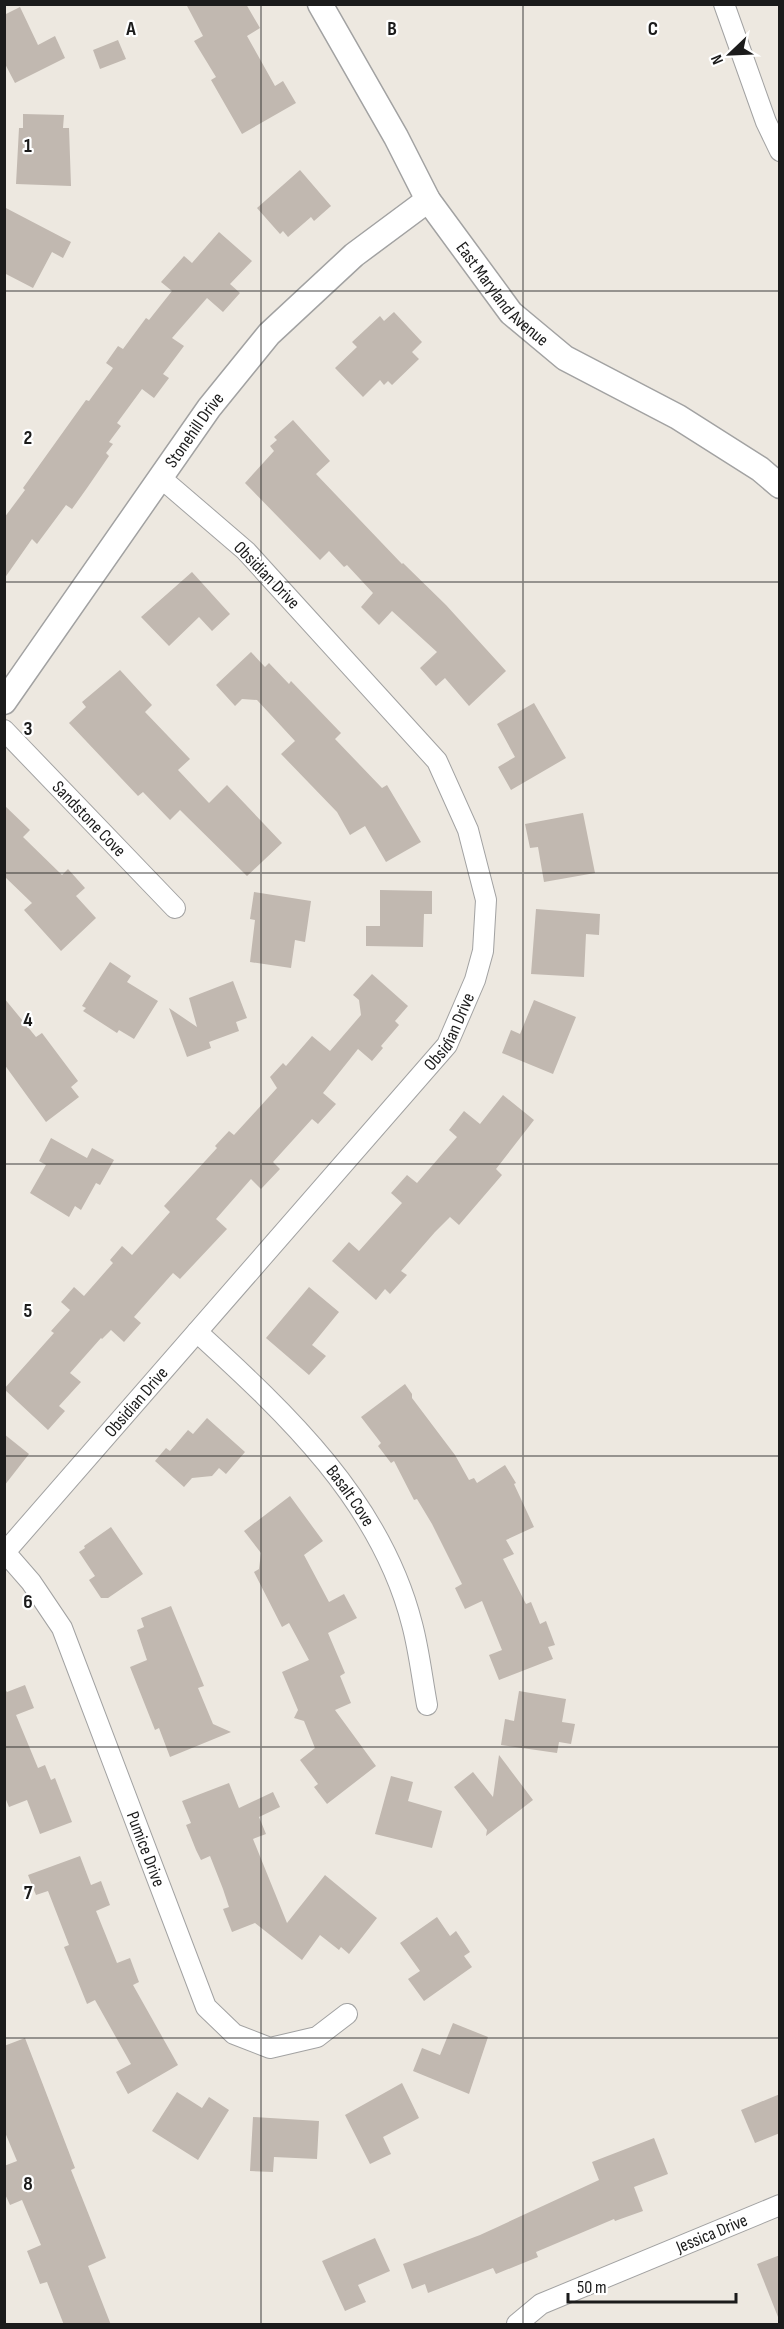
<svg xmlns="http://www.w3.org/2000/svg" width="784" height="2329" font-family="'Sofia Sans Condensed',sans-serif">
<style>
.building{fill:#c1b8b0}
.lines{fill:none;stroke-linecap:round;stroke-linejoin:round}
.minor-casing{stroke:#a2a2a2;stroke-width:22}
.tertiary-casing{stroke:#a2a2a2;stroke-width:27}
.minor{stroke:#fff;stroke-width:20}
.tertiary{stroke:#fff;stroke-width:24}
.grid{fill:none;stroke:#1b1b1b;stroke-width:1.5;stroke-opacity:0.55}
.labels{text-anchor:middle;stroke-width:4.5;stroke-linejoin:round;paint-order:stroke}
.street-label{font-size:18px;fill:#1b1b1b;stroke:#fff}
.grid-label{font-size:20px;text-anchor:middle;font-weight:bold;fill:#1b1b1b;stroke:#fff;stroke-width:4.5;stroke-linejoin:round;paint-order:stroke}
</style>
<rect width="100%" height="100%" fill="#ede8e0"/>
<g class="building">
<path d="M 186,4 L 246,4 L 260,28 L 247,36 L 275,86 L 283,81 L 296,103 L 242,134 L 211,80 L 216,77 L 194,41 L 203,36 Z"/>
<path d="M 20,7 L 38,45 L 55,36 L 65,58 L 15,83 L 4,62 L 4,15 Z"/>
<path d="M 118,40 L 126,59 L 100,69 L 93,50 Z"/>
<path d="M 23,114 L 64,115 L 63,128 L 69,128 L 71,186 L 16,184 L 19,128 L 23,128 Z"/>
<path d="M 300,170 L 331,206 L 314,221 L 311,217 L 288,237 L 283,231 L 280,234 L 257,208 Z"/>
<path d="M 4,207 L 71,242 L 63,258 L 52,252 L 33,288 L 4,273 Z"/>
<path d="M 219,232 L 252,261 L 230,284 L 240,293 L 223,312 L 207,298 L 172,338 L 184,346 L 163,374 L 169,378 L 154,398 L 142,389 L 117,423 L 121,426 L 109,442 L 113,444 L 106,453 L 109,456 L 87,488 L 72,509 L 66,505 L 37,544 L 32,539 L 4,579 L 4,518 L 25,490 L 23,488 L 86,400 L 89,401 L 113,368 L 106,363 L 118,346 L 123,349 L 146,318 L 149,320 L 172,291 L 161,282 L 184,256 L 192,263 Z"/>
<path d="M 394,312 L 422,342 L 412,352 L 419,359 L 392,385 L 388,381 L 384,385 L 380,380 L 363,397 L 335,368 L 357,347 L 352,342 L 380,316 L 384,321 Z"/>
<path d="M 293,420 L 330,461 L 316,474 L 402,564 L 403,563 L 446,605 L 506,671 L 469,706 L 445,678 L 436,686 L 420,668 L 437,652 L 392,611 L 379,625 L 361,607 L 373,593 L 347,565 L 344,567 L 329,551 L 320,560 L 245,483 L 274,451 L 270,446 L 277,440 L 274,437 Z"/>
<path d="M 192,572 L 230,614 L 212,631 L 199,617 L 169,646 L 141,617 Z"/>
<path d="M 251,652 L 265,667 L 269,663 L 289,684 L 291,681 L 341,733 L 335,739 L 382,788 L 387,785 L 421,842 L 386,862 L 365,826 L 350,835 L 337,812 L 281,754 L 295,741 L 257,700 L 242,699 L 235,706 L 216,685 Z"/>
<path d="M 120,670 L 152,705 L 145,712 L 190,759 L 178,770 L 209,803 L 227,785 L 282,843 L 247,876 L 180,810 L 170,820 L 143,792 L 138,796 L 69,723 L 86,707 L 82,702 Z"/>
<path d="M 534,703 L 566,758 L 511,790 L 498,767 L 515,757 L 497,724 Z"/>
<path d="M 4,805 L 30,830 L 23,837 L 62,875 L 68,869 L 85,888 L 76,896 L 96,918 L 61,951 L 24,910 L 32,903 L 4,876 Z"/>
<path d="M 583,813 L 595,873 L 544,882 L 538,847 L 530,848 L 525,824 Z"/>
<path d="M 380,890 L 432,891 L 432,914 L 424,914 L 423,947 L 366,946 L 366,926 L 380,926 Z"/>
<path d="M 254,892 L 311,901 L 305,942 L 295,940 L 291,968 L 250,962 L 255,920 L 250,919 Z"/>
<path d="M 536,909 L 600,914 L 599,935 L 586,934 L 584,977 L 531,974 Z"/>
<path d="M 110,962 L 131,976 L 127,982 L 158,1001 L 134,1039 L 119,1030 L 117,1033 L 83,1011 L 86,1008 L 82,1006 Z"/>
<path d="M 372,974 L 408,1006 L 395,1021 L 399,1025 L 381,1046 L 383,1048 L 372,1061 L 358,1049 L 323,1093 L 336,1104 L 318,1124 L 312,1119 L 273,1162 L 280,1169 L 261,1189 L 251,1179 L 216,1219 L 227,1229 L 180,1279 L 173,1273 L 134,1317 L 141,1323 L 124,1342 L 111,1330 L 102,1339 L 101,1338 L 70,1373 L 81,1382 L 59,1406 L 65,1411 L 48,1430 L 4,1389 L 54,1333 L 51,1331 L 70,1310 L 61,1302 L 74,1287 L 84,1296 L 113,1263 L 110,1260 L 122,1246 L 132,1255 L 170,1212 L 164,1206 L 217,1148 L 215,1146 L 229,1131 L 234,1135 L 277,1088 L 270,1077 L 283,1063 L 286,1066 L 312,1036 L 330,1051 L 361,1015 L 359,1000 L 353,995 Z"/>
<path d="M 233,981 L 247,1018 L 236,1022 L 239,1031 L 209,1042 L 211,1048 L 187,1057 L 169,1008 L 197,1027 L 189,998 Z"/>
<path d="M 4,998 L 36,1037 L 42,1033 L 78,1081 L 71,1087 L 79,1097 L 46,1122 L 4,1064 Z"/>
<path d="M 534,1000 L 576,1017 L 553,1074 L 502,1053 L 511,1030 L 520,1034 Z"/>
<path d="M 503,1095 L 534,1120 L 496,1169 L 502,1175 L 459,1225 L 450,1217 L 435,1232 L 401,1271 L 407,1275 L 390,1294 L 385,1289 L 376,1300 L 332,1261 L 349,1242 L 359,1251 L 402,1203 L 391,1193 L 407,1175 L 417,1183 L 457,1137 L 449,1130 L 464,1111 L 480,1124 Z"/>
<path d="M 51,1138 L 87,1158 L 92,1148 L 114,1160 L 100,1185 L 96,1183 L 81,1210 L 75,1206 L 69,1217 L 30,1193 L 46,1165 L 39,1161 Z"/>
<path d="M 309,1287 L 339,1312 L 312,1345 L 326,1356 L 309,1375 L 266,1338 Z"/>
<path d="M 405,1384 L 412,1394 L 412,1398 L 455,1455 L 469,1480 L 474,1478 L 477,1483 L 505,1465 L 516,1483 L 514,1484 L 534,1527 L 506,1540 L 514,1554 L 503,1559 L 526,1604 L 531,1602 L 540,1624 L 546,1621 L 555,1645 L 548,1647 L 553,1659 L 499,1680 L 489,1655 L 502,1650 L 482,1601 L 465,1609 L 455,1588 L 462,1584 L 432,1524 L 417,1499 L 414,1500 L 394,1461 L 391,1463 L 378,1446 L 381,1443 L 361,1417 Z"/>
<path d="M 207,1418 L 245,1452 L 226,1474 L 219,1468 L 212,1476 L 192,1478 L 184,1487 L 155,1461 L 166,1448 L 170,1451 L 188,1430 L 193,1434 Z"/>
<path d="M 4,1434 L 29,1454 L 4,1486 Z"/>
<path d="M 290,1496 L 323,1541 L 304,1555 L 329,1602 L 344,1594 L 357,1618 L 328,1633 L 345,1673 L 340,1676 L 351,1703 L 335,1710 L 376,1766 L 327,1804 L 314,1787 L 318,1784 L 300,1760 L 315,1748 L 304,1721 L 294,1718 L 298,1710 L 282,1672 L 309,1660 L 289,1623 L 282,1627 L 254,1572 L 259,1569 L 261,1553 L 244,1531 Z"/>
<path d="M 111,1527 L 143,1574 L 108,1598 L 101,1598 L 89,1580 L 95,1576 L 79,1552 L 85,1548 L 84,1546 Z"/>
<path d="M 171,1606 L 204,1686 L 198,1688 L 213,1724 L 231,1732 L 170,1757 L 159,1728 L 155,1730 L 130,1667 L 147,1660 L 137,1630 L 144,1627 L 141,1618 Z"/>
<path d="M 25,1685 L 34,1708 L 16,1715 L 38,1768 L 45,1765 L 51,1780 L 55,1778 L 72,1822 L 40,1834 L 27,1800 L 9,1807 L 4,1795 L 4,1688 L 7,1692 Z"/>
<path d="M 519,1691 L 566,1699 L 562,1722 L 575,1724 L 571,1744 L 559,1742 L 557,1753 L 501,1745 L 505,1719 L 514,1721 Z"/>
<path d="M 499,1755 L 533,1800 L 486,1836 L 487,1830 L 454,1787 L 473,1772 L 493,1797 Z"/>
<path d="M 391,1776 L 413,1782 L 408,1801 L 442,1811 L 432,1848 L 375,1834 Z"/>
<path d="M 229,1783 L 239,1808 L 273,1792 L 280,1807 L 259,1817 L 266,1834 L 253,1839 L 287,1923 L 325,1875 L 377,1918 L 349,1954 L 341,1947 L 339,1950 L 320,1935 L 302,1960 L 255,1923 L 232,1932 L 223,1909 L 229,1907 L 223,1889 L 210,1856 L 201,1860 L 196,1850 L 186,1825 L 191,1823 L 182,1801 Z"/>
<path d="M 80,1856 L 91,1885 L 101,1881 L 110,1905 L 96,1911 L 117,1963 L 130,1958 L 139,1982 L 133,1985 L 178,2065 L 128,2094 L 116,2072 L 131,2064 L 95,2000 L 87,2004 L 64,1947 L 69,1945 L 48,1891 L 36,1895 L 28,1875 Z"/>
<path d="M 437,1917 L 450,1936 L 456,1931 L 470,1952 L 464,1956 L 472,1967 L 424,2001 L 408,1979 L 420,1971 L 400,1943 Z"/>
<path d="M 453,2023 L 488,2037 L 469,2094 L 413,2071 L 422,2048 L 440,2055 Z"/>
<path d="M 25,2038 L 75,2168 L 71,2170 L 106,2258 L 88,2266 L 111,2325 L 64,2325 L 47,2282 L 40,2284 L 27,2251 L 41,2245 L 22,2200 L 10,2205 L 4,2192 L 4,2166 L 17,2161 L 4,2130 L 4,2046 Z"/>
<path d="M 402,2083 L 419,2118 L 383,2137 L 391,2154 L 370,2164 L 345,2115 Z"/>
<path d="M 177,2092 L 202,2108 L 209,2097 L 229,2110 L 198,2160 L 152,2131 Z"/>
<path d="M 780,2094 L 780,2133 L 755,2143 L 741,2110 Z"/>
<path d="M 253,2117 L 319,2121 L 317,2159 L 274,2157 L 273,2172 L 250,2171 Z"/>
<path d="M 654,2138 L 668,2174 L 634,2187 L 643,2211 L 615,2221 L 614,2219 L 536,2252 L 538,2257 L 496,2274 L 493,2268 L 428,2293 L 425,2284 L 412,2289 L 403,2264 L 480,2235 L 599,2180 L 592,2162 Z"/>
<path d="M 375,2238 L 390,2271 L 358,2285 L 366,2302 L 345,2311 L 322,2261 Z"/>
<path d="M 780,2255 L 780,2317 L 778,2317 L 757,2264 Z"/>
</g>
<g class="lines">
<defs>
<g id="minor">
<path d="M 724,4 L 766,122 L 780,151"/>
<path id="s1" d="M 4,730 L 175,908"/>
<path id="s2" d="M 197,1332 C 287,1414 381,1502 412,1624 C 419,1650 422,1678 427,1705"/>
<path id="s3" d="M 4,1551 L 31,1582 L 62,1628 L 206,2007 L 234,2034 L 270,2048 L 317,2037 L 347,2014"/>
<path id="s4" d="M 6,1551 L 447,1045 L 475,980 L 483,951 L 486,900 L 468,830 L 437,761 L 246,551 L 161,478"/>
<path id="s5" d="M 517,2324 L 541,2304 L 780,2205"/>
</g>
<g id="tertiary">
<path id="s6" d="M 320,4 L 396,137 L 428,200 L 511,313 L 565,358 L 678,417 L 760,469 L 780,486"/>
<path id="s7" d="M 4,702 L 209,408 L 269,334 L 354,255 L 428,200"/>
</g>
</defs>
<use href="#minor" class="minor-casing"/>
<use href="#tertiary" class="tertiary-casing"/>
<use href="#minor" class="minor"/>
<use href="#tertiary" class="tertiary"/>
</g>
<path class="grid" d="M 261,4 L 261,2324M 523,4 L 523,2324M 4,291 L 780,291M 4,582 L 780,582M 4,873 L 780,873M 4,1164 L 780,1164M 4,1456 L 780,1456M 4,1747 L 780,1747M 4,2038 L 780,2038"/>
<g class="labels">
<g class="street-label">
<text dy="6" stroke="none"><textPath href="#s6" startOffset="344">East Maryland Avenue</textPath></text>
<text dy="6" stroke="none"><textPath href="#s7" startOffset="332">Stonehill Drive</textPath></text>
<text transform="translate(267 575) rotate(46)" y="6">Obsidian Drive</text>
<text dy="6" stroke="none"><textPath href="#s1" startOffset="123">Sandstone Cove</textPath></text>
<text dy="6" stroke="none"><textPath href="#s4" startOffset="684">Obsidian Drive</textPath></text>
<text dy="6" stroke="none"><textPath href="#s4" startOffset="198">Obsidian Drive</textPath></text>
<text dy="6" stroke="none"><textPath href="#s2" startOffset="225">Basalt Cove</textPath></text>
<text dy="6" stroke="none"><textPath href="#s3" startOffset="333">Pumice Drive</textPath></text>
<text dy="6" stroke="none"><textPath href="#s5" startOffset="216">Jessica Drive</textPath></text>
</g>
</g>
<g class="grid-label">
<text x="131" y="35">A</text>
<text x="392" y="35">B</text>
<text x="653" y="35">C</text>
<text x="28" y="152">1</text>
<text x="28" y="444">2</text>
<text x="28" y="735">3</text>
<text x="28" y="1026">4</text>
<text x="28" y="1317">5</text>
<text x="28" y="1608">6</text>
<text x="28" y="1899">7</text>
<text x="28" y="2190">8</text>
</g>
<rect width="784" height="2329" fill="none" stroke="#1b1b1b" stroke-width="12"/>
<g transform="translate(730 54) rotate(247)" stroke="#ffffff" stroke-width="4.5" paint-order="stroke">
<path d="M0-4.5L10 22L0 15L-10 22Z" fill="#1b1b1b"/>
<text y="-9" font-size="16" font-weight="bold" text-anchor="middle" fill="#1b1b1b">N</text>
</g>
<path d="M568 2293v9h168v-9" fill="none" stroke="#1b1b1b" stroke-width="3"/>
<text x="577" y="2293" font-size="18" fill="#1b1b1b" stroke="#ffffff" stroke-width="4.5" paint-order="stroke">50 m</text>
</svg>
